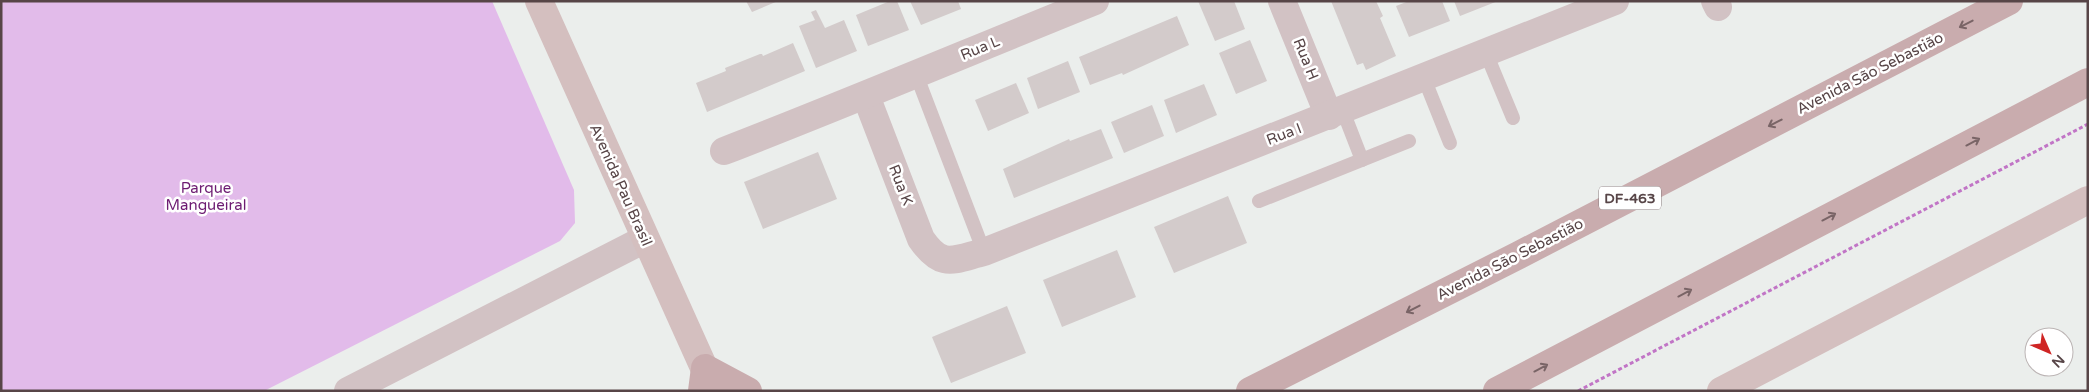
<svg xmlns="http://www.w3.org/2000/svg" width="2089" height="392" font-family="'Varela Round',sans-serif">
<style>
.green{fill:#e2bbea}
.building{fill:#d3cbcb}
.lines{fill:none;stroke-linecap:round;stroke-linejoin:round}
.path{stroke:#c175c6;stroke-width:3;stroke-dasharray:4 2.5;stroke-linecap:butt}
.lane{stroke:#d2c2c4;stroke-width:14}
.street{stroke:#d2c2c4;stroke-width:28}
.secondary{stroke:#d4bfbf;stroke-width:28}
.primary{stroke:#c9acae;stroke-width:28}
.oneway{stroke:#796466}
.labels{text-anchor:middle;stroke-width:5;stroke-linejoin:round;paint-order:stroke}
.shield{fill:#fff;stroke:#897d7e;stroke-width:1}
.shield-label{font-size:14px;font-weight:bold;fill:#574547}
.street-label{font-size:15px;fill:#574547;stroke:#fff}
.park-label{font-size:15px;fill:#6d1c72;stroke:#fff}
</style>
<rect width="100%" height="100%" fill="#ebeeec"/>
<path class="green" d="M 1,1 L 492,1 L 574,190 L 575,223 L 560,241 L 264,391 L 1,391 Z"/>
<g class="building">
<path d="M 746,1 L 778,1 L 752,12 Z"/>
<path d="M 890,1 L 897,1 L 909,30 L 868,46 L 856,15 Z"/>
<path d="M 910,1 L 958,1 L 961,9 L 921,25 Z"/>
<path d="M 1198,1 L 1234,1 L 1245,29 L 1215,41 Z"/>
<path d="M 1331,1 L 1376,1 L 1383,16 L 1380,18 L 1396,56 L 1366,70 L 1363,63 L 1357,65 Z"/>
<path d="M 1409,1 L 1442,1 L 1450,21 L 1409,37 L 1396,6 Z"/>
<path d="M 1454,1 L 1498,1 L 1460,16 Z"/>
<path d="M 816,10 L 825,28 L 844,20 L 857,51 L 816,68 L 799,26 L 815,20 L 811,12 Z"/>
<path d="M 1177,16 L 1189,45 L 1123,75 L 1122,73 L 1090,85 L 1079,57 Z"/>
<path d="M 1250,40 L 1267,81 L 1236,94 L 1219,53 Z"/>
<path d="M 793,43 L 805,71 L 707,112 L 696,83 L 726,71 L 725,68 L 760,54 L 762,54 L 763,56 Z"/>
<path d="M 1068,61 L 1080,92 L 1038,109 L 1027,78 Z"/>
<path d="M 1016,83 L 1029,113 L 988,131 L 975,100 Z"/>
<path d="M 1204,84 L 1217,115 L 1176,133 L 1164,100 Z"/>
<path d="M 1152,105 L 1164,136 L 1124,153 L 1111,122 Z"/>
<path d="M 1101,129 L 1113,158 L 1014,198 L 1003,169 L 1067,140 L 1069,139 L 1070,141 Z"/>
<path d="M 818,152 L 837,199 L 763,229 L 744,182 Z"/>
<path d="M 1228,196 L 1247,243 L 1174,273 L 1154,227 Z"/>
<path d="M 1117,250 L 1136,297 L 1062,327 L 1043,280 Z"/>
<path d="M 1007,306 L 1026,353 L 951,383 L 932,337 Z"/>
</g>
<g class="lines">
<path class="path" d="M 1578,391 L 2088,124"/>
<g class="lane">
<path d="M 1486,53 L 1513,118"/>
<path d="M 916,74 L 984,252"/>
<path d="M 1424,78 L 1450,143"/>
<path d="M 1343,111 L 1362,160"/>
<path d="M 1259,201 L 1409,141"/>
</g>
<g class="street">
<path d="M 1282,1 L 1329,116"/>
<path d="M 1715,1 L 1718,7"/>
<path d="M 866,96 L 921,239 C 942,269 952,260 984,252 L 1615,1"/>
<path d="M 724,151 C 848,103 971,51 1095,1"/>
<path d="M 348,391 L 645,239"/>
</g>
<g class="secondary">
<path d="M 539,1 L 714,390"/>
<path d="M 1721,391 L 2088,200"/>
</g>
<g class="primary">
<path d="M 702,391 L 705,368 L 748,391"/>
<path d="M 1250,391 L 1519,255 L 2009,1"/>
<path d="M 1497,391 L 2088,82"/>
</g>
</g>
<defs><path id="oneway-shaft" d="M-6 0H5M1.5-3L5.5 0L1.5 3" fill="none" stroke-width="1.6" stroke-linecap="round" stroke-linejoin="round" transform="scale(1.25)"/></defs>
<g class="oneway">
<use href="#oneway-shaft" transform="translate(1966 24) rotate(153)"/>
<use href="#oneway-shaft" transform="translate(1775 123) rotate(153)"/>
<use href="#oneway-shaft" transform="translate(1973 142) rotate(-28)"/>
<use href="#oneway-shaft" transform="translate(1829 217) rotate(-28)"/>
<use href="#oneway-shaft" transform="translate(1685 293) rotate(-28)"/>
<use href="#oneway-shaft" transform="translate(1413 309) rotate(153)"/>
<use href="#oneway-shaft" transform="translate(1541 368) rotate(-28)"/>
</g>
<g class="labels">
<rect class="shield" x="1599" y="186.5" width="62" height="23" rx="4"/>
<g class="shield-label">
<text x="1630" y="203">DF-463</text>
</g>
<g class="street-label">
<text transform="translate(980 48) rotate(-22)" y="5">Rua L</text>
<text transform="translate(1306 59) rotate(68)" y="5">Rua H</text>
<text transform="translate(1870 73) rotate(-27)" y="5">Avenida São Sebastião</text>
<text transform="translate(1284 134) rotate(-21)" y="5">Rua I</text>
<text transform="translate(621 185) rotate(66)" y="5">Avenida Pau Brasil</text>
<text transform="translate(901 185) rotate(69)" y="5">Rua K</text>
<text transform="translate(1510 259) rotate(-27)" y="5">Avenida São Sebastião</text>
</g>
<g class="park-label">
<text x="206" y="193">Parque<tspan x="206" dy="17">Mangueiral</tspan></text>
</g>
</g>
<rect width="2089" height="392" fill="none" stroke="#574547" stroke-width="5"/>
<g transform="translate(2049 352) rotate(135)"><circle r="24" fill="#ffffff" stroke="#bcb5b5"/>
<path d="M0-4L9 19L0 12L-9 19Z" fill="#cf2524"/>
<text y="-8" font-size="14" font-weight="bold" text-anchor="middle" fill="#574547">N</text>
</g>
</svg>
